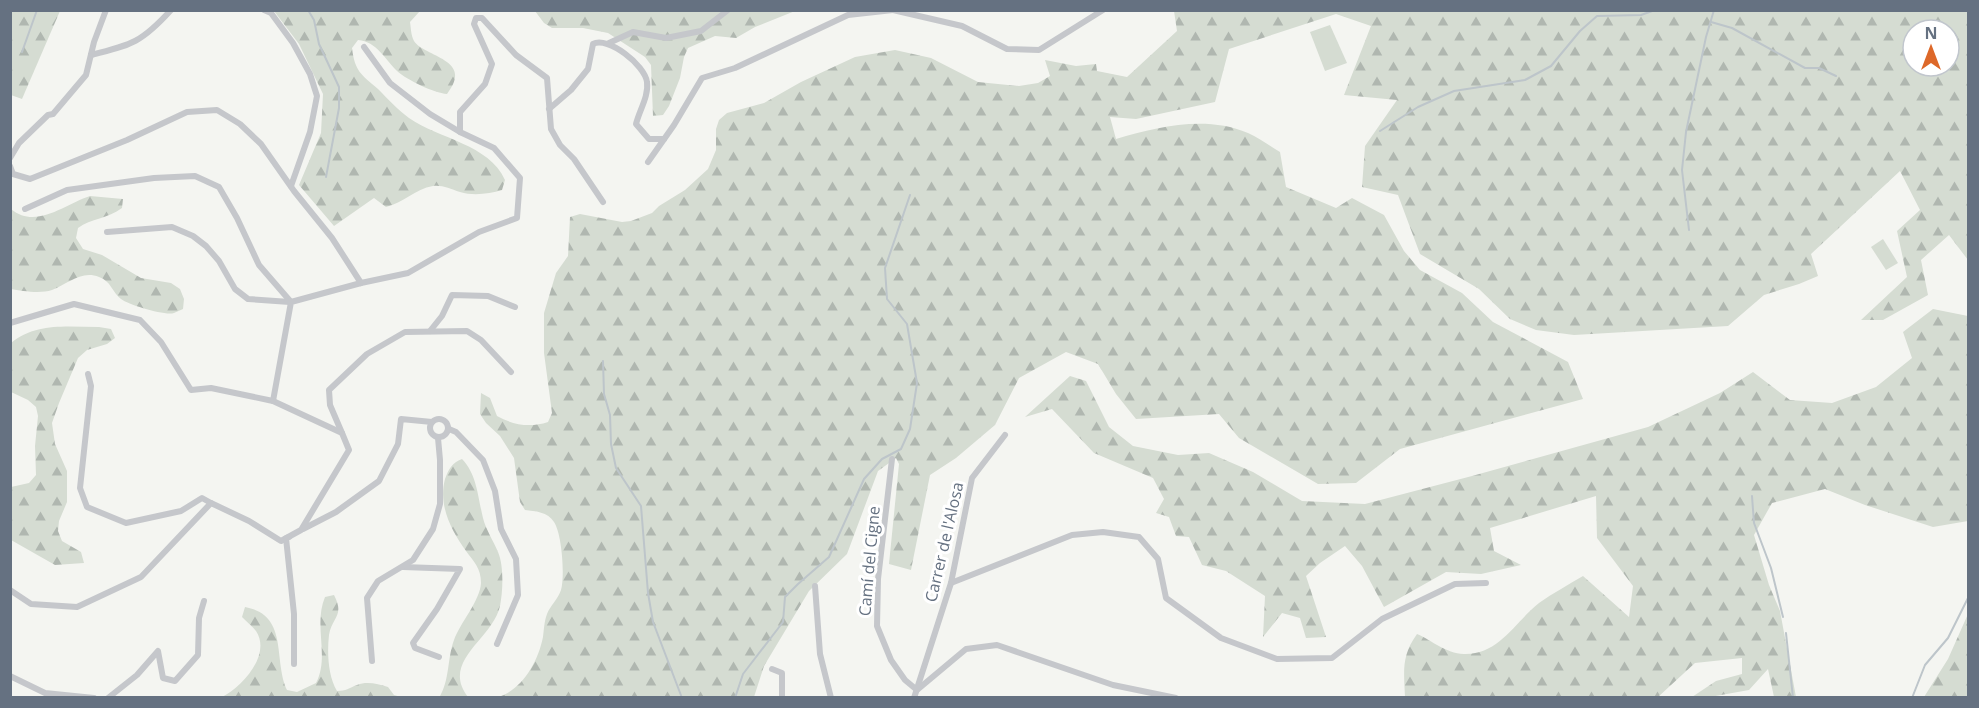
<svg xmlns="http://www.w3.org/2000/svg" width="1979" height="708" font-family="'Open Sans',sans-serif">
<style>
.forest{fill:url(#forest-firs);fill-rule:evenodd}
.pitch{fill:#d5dcd2}
.lines{fill:none;stroke-linecap:round;stroke-linejoin:round}
.stream{stroke:#bdc5ca;stroke-width:2}
.street{stroke:#c5c7cb;stroke-width:6}
.labels{text-anchor:middle;stroke-width:6;stroke-linejoin:round;paint-order:stroke}
.street-label{font-size:16px;fill:#657181;stroke:#fff}
</style>
<defs>
<pattern id="forest-firs" width="22" height="20" patternUnits="userSpaceOnUse" patternTransform="scale(1.5)"><rect width="22" height="20" fill="#d5dcd2"/><path d="M5 1l3.5 6h-7zM16 11l3.5 6h-7z" fill="#b0b7b0"/></pattern>
</defs>
<rect width="100%" height="100%" fill="#f4f5f1"/>
<g class="forest">
<path d="M 11,10 L 60,11 L 22,99 L 11,95 Z"/>
<path d="M 274,11 L 420,11 L 410,22 C 411,29 411,35 414,41 C 424,57 475,59 447,94 C 434,93 407,80 397,71 C 384,58 377,42 358,40 L 352,48 C 355,72 361,74 378,89 C 388,99 398,110 409,118 C 439,139 489,144 505,180 L 502,190 C 489,194 473,196 460,192 C 450,189 443,185 433,186 C 415,189 403,203 386,207 L 374,198 L 334,226 L 299,185 L 321,133 L 323,94 L 299,44 Z"/>
<path d="M 535,11 L 795,11 L 755,27 L 736,38 L 715,36 L 688,48 L 684,57 L 680,78 L 669,106 L 663,115 L 653,116 L 651,65 L 645,57 L 608,33 L 583,28 L 552,28 L 544,23 Z"/>
<path d="M 1174,11 L 1968,11 L 1968,260 L 1949,235 L 1921,260 L 1928,295 L 1883,320 L 1861,320 L 1907,277 L 1897,231 L 1920,210 L 1900,171 L 1811,254 L 1818,276 L 1799,284 L 1764,295 L 1728,326 L 1574,335 L 1536,330 L 1510,319 L 1479,289 L 1420,254 L 1398,195 L 1362,187 L 1365,146 L 1397,100 L 1344,95 L 1371,26 L 1336,14 L 1229,49 L 1215,102 L 1136,119 L 1110,117 L 1116,139 C 1158,127 1205,115 1248,133 C 1259,138 1270,146 1280,152 L 1286,187 L 1336,208 L 1352,198 L 1384,215 L 1404,251 L 1420,270 L 1462,293 L 1493,322 L 1568,362 L 1583,399 L 1400,449 L 1356,483 L 1318,484 L 1239,438 L 1219,414 L 1136,419 L 1116,394 L 1098,364 L 1066,352 L 1019,378 L 995,425 L 956,458 L 930,475 L 911,570 L 889,564 L 899,464 L 896,458 L 878,471 L 847,554 L 809,591 L 764,666 L 754,697 L 498,697 C 522,690 538,662 543,637 C 544,630 544,622 547,614 C 550,606 558,599 561,590 C 565,576 562,534 554,522 C 548,512 535,511 525,510 L 520,502 L 514,458 L 500,436 L 486,423 L 480,414 L 481,393 L 490,398 L 497,416 C 513,425 530,428 548,422 L 552,413 L 544,353 L 544,313 L 556,273 L 568,256 L 570,217 L 580,214 L 622,222 L 631,221 L 652,213 L 659,206 L 685,190 L 708,169 L 716,150 L 716,129 L 719,120 L 727,113 L 764,103 L 801,82 L 855,57 L 895,50 L 931,58 L 978,82 L 1019,86 L 1038,83 L 1050,76 L 1045,60 L 1076,66 L 1096,64 L 1097,71 L 1127,77 L 1177,31 ZM 1913,30 L 1949,30 L 1949,66 L 1913,66 Z"/>
<path d="M 90,196 L 123,199 L 122,208 C 108,219 91,218 78,228 L 76,238 L 83,249 L 102,255 L 141,278 L 171,283 L 180,289 L 184,299 L 183,309 C 180,310 177,312 174,313 C 165,316 129,305 121,299 C 112,292 111,281 99,277 C 81,270 68,284 52,290 C 40,294 22,291 11,289 L 11,209 C 36,230 65,204 90,196 Z"/>
<path d="M 1933,309 L 1968,316 L 1968,521 L 1933,527 L 1865,505 L 1825,489 L 1772,503 L 1754,535 L 1769,585 L 1780,611 L 1796,697 L 1774,697 L 1768,669 L 1749,690 L 1710,697 L 1692,697 L 1716,681 L 1742,674 L 1742,658 L 1695,663 L 1658,697 L 1405,697 C 1404,672 1401,656 1417,634 C 1433,641 1445,653 1464,654 C 1499,655 1515,622 1539,603 C 1553,593 1568,585 1583,576 L 1629,617 L 1633,586 L 1597,538 L 1596,496 L 1490,528 L 1494,551 L 1521,565 L 1481,574 L 1446,572 L 1384,607 L 1362,566 L 1345,546 L 1320,563 L 1306,576 L 1326,637 L 1306,638 L 1300,618 L 1282,613 L 1263,637 L 1265,596 L 1226,571 L 1202,565 L 1189,537 L 1176,536 L 1169,517 L 1156,513 L 1164,499 L 1153,478 L 1094,453 L 1052,409 L 1025,417 L 1070,376 L 1086,381 L 1109,427 L 1133,446 L 1178,455 L 1209,453 L 1253,472 L 1302,501 L 1365,504 L 1472,476 L 1648,427 L 1720,393 L 1753,372 L 1790,400 L 1832,403 L 1876,387 L 1912,358 L 1903,332 Z"/>
<path d="M 99,327 L 111,329 L 115,338 L 107,344 L 87,350 L 78,358 L 59,403 L 52,423 L 55,444 L 67,471 L 67,502 L 59,521 L 58,531 L 62,541 L 81,552 L 84,563 L 55,565 L 11,540 L 11,487 L 29,483 L 36,475 L 35,446 L 38,416 L 36,407 L 28,400 L 11,392 L 11,343 C 36,322 68,327 99,327 Z"/>
<path d="M 462,459 C 477,474 478,498 483,518 C 486,530 493,540 498,552 C 504,566 503,591 500,606 C 493,639 440,661 468,697 L 439,698 C 450,680 447,659 454,640 C 460,623 480,601 481,583 C 481,568 474,562 466,551 C 451,530 438,505 445,479 C 449,468 452,463 462,459 Z"/>
<path d="M 334,595 C 345,616 332,617 329,635 C 327,653 328,676 337,691 C 346,691 349,688 357,685 C 367,681 378,684 388,687 L 394,695 L 401,697 L 222,697 C 241,688 272,655 256,631 C 252,626 246,621 242,617 L 245,607 C 289,615 273,659 287,690 L 297,692 L 316,683 C 330,656 313,626 325,597 Z"/>
<path d="M 1968,614 L 1968,697 L 1924,697 L 1948,659 Z"/>
</g>
<g class="pitch">
<path d="M 1330,25 L 1347,63 L 1325,71 L 1310,32 Z"/>
<path d="M 1883,239 L 1898,263 L 1886,270 L 1871,247 Z"/>
</g>
<g class="lines">
<g class="stream">
<path d="M 308,10 L 314,20 L 319,44 L 339,87 L 339,108 L 326,177"/>
<path d="M 1711,22 L 1732,28 L 1805,68 L 1819,68 L 1836,76"/>
<path d="M 22,52 L 37,10"/>
<path d="M 1380,131 L 1418,107 L 1454,91 L 1525,80 L 1551,66 L 1580,31 L 1597,16 L 1641,15 L 1655,10"/>
<path d="M 1689,230 L 1682,170 L 1686,132 L 1706,37 L 1714,10"/>
<path d="M 603,361 L 604,394 L 610,415 L 611,444 L 616,468 L 641,506 L 648,593 L 653,622 L 682,698"/>
<path d="M 1752,496 L 1754,523 L 1771,568 L 1783,617"/>
<path d="M 1786,633 L 1793,698"/>
<path d="M 735,698 L 743,674 L 783,622 L 785,597 L 798,584 L 829,557 L 864,479 L 882,459 L 901,449 L 910,429 L 917,383 L 907,324 L 887,299 L 885,268 L 910,195"/>
<path d="M 1912,698 L 1925,665 L 1948,638 L 1968,598"/>
</g>
<g class="street">
<path d="M 264,10 L 271,13 L 293,43 L 310,74 L 317,96 L 310,132 L 291,186"/>
<path d="M 893,10 L 962,26 L 1007,49 L 1039,50 L 1103,10"/>
<path d="M 609,43 L 633,32 L 666,38 L 701,31 L 728,10"/>
<path d="M 364,47 L 390,83 L 430,114 L 460,132"/>
<path d="M 91,55 C 132,45 142,42 171,10"/>
<path d="M 549,109 L 571,90 L 588,69 L 593,44 C 608,36 645,65 647,82 C 649,96 639,111 636,124 L 649,139 L 664,139"/>
<path d="M 10,158 L 19,143 L 48,115 L 53,114 L 86,75 L 94,42 L 106,10"/>
<path d="M 648,162 L 674,125 L 702,78 L 735,68 L 848,15 L 893,10"/>
<path d="M 10,166 L 13,174 L 30,179 L 127,140 L 187,112 L 217,110 L 240,124 L 261,144 L 294,191 L 332,238 L 361,283"/>
<path d="M 25,209 L 67,190 L 154,178 L 195,176 L 219,187 L 237,218 L 259,265 L 291,302"/>
<path d="M 107,232 L 172,227 L 193,236 L 206,246 L 219,261 L 235,289 L 248,299 L 290,302"/>
<path d="M 10,323 L 74,304 L 140,320 L 161,342 L 191,390 L 211,388 L 273,401 L 342,433 L 349,450 L 301,530 L 281,541 L 249,521 L 211,503 L 141,577 L 77,607 L 31,604 L 10,590"/>
<path d="M 430,331 L 442,316 L 452,295 L 488,296 L 515,307"/>
<path d="M 88,374 L 91,386 L 80,488 L 87,507 L 126,523 L 181,511 L 202,498 L 211,503"/>
<path d="M 273,401 L 291,302 L 361,283 L 408,273 L 479,232 L 517,218 L 520,178 L 494,148 L 460,132 L 460,112 L 485,84 L 492,64 L 474,24 L 476,18 L 482,18 L 516,55 L 547,78 L 551,129 L 560,145 L 574,159 L 603,202"/>
<circle cx="439" cy="428" r="9"/>
<path d="M 449,429 L 456,432 L 483,460 L 495,491 L 501,529 L 516,559 L 518,595 L 497,644"/>
<path d="M 342,433 L 330,405 L 329,390 L 367,354 L 405,332 L 467,331 L 481,340 L 511,372"/>
<path d="M 892,459 L 878,579 L 877,626 L 891,660 L 905,680 L 917,690 L 966,649 L 997,645 L 1113,685 L 1176,698"/>
<path d="M 303,529 L 336,512 L 379,481 L 398,444 L 401,419 L 432,422"/>
<path d="M 289,537 L 286,538 L 294,614 L 294,664"/>
<path d="M 403,567 L 460,569 L 437,609 L 413,643 L 415,648 L 439,657"/>
<path d="M 951,583 L 1072,535 L 1103,532 L 1139,537 L 1158,559 L 1166,598 L 1221,638 L 1277,659 L 1332,658 L 1382,619 L 1455,584 L 1486,583"/>
<path d="M 815,586 L 820,654 L 831,698"/>
<path d="M 372,661 L 367,598 L 378,581 L 413,560 L 433,529 L 440,504 L 440,460 L 438,438"/>
<path d="M 772,669 L 782,673 L 782,698"/>
<path d="M 10,676 L 45,693 L 94,698"/>
<path d="M 108,698 L 137,675 L 158,651 L 163,678 L 175,681 L 198,655 L 199,618 L 204,601"/>
<path d="M 914,698 L 951,583 L 972,478 L 1005,435"/>
</g>
</g>
<g class="labels">
<g class="street-label">
<text transform="translate(944 542) rotate(-77)" y="6">Carrer de l'Alosa</text>
<text transform="translate(869 561) rotate(-85)" y="6">Camí del Cigne</text>
</g>
</g>
<rect width="1979" height="708" fill="none" stroke="#657181" stroke-width="24"/>
<g transform="translate(1931 48)"><circle r="28" fill="#ffffff" stroke="#c1c6cd" stroke-width="1.5"/>
<path d="M0-4.5L10 22L0 15L-10 22Z" fill="#dd6829"/>
<text y="-9" font-size="16" font-weight="bold" text-anchor="middle" fill="#657181">N</text>
</g>
</svg>
